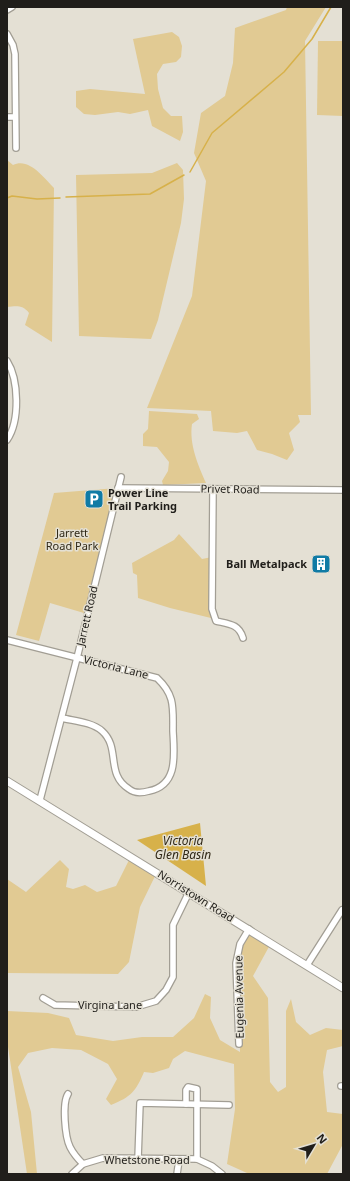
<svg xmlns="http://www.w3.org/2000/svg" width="350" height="1181" font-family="'Noto Sans',sans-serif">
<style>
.green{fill:#e1ca93}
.water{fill:#d7b14a}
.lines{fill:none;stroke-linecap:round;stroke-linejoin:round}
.stream{stroke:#d7b14a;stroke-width:1.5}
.minor-casing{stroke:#a29e94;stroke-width:8}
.major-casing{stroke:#a29e94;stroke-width:9}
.minor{stroke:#fff;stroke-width:5.5}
.major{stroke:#fff;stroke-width:7}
.labels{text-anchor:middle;stroke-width:3;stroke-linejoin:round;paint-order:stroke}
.street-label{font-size:11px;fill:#201e1a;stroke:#e4e0d4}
.poi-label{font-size:11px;font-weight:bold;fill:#201e1a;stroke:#e4e0d4;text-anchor:start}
.park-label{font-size:11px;fill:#302917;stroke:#e4e0d4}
.water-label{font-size:12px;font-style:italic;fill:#302817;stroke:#e4e0d4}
</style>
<rect width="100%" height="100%" fill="#e4e0d4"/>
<g class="green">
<path d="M 287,7 L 326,7 L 305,41 L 311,415 L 298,415 L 300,422 L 289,433 L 294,450 L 287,460 L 272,454 L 257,450 L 247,431 L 237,433 L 213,431 L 211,411 L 147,408 L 192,296 L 206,181 L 194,153 L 201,113 L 225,96 L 233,63 L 235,28 L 286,10 Z"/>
<path d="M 172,32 L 179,37 L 182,46 L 181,57 L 176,62 L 163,64 L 157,74 L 158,89 L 163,108 L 171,116 L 182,116 L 183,132 L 180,141 L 152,126 L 148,110 L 130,114 L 118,112 L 95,115 L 84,114 L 76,107 L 76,91 L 90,89 L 145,94 L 133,39 Z"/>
<path d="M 318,41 L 343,41 L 343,116 L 317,115 Z"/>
<path d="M 7,160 L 13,165 C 29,157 44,178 54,188 L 52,342 L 25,325 L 29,313 C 23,305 17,306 7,307 Z"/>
<path d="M 177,163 L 183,170 L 184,199 L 181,223 L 158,320 L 151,339 L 79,336 L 76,175 L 152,173 Z"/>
<path d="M 149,411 L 197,414 L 199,419 L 192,424 C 189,444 198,465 206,483 L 163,485 L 162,481 L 168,471 L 169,462 L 157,447 L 143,446 L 143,434 L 148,429 Z"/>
<path d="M 117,488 L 84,613 L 50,603 L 39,641 L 16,635 L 54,493 Z"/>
<path d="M 179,534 L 202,559 L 212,557 L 215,619 L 170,608 L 138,598 L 137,575 L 133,573 L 132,563 L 174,540 Z"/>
<path d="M 131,856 L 157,872 L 140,907 L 129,962 L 118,974 L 7,973 L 7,879 L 26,892 L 60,860 L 69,869 L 66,887 L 73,889 L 85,885 L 97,892 L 116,886 Z"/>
<path d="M 251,930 L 271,943 L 253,976 L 268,998 L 270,1082 L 278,1092 L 286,1087 L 286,1011 L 291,999 L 296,1022 L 310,1035 L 326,1028 L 343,1030 L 343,1046 L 327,1050 L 323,1072 L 327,1112 L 343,1114 L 343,1144 L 327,1174 L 247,1173 L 227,1164 L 235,1109 L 234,1064 L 185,1051 L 173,1059 L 169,1068 L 153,1073 L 144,1072 C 136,1091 131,1097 111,1105 L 106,1099 L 117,1079 L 108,1064 L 81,1050 L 52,1048 L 28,1053 L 18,1067 L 31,1112 L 37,1174 L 27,1174 L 7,1040 L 7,1011 L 48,1013 L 69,1018 L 76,1035 L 113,1041 L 142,1037 L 173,1037 L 194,1018 L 205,994 L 211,997 L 210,1018 L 220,1040 L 240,1052 L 239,948 Z"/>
</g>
<path class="water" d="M 200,823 L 206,886 L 137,840 Z"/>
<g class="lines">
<g class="stream">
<path d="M 190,172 L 212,133 L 284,72 L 312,39 L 331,7"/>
<path d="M 66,197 L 150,194 L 184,175"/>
<path d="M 7,198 L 12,196 L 37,199 L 60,198"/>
</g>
<defs>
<g id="minor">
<path d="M 7,10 L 12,7"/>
<path d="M 7,34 L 13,45 L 15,54 L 16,148"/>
<path d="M 7,117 L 15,117"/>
<path d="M 7,361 C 19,380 20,421 7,440"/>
<path d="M 118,488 L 343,490"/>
<path d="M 213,489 L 212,609 L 216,621 C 229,624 239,624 243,638"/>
<path d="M 7,640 L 157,678 C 175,695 173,707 173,731 C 174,753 179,785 149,791 C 142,793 135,794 129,789 C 105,774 121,748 102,731 C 92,722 74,721 62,718"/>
<path d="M 40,800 L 77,658 L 121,477"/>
<path d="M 307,965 L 342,910"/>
<path d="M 43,998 L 55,1005 L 136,1007 L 156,1001 L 166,990 L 173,977 L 173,925 L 189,892"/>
<path d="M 239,1044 L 236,963 L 240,944 L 249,929"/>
<path d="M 341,1086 L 343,1086"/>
<path d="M 68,1094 C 62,1103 65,1137 70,1147 C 73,1153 78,1159 83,1164"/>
<path d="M 186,1104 L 186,1090 L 188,1087 L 197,1089 L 197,1159"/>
<path d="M 138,1159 L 140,1103 L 229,1105"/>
<path d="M 72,1174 L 83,1164 L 103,1158 L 197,1159 L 212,1166 L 222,1174"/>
<path d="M 177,1174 L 179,1160"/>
</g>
<path id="major" d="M 7,781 L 343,988"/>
</defs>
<use href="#minor" class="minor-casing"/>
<use href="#major" class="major-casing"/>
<use href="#minor" class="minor"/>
<use href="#major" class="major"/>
</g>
<defs>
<symbol id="parking-square" viewBox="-11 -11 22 22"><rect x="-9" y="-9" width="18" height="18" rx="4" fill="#107ba5" stroke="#e4e0d4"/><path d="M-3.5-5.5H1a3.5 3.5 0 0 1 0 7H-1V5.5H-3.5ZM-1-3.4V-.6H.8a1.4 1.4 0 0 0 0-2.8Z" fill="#fff"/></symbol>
<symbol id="building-square" viewBox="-11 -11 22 22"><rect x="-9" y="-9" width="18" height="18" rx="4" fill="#107ba5" stroke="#e4e0d4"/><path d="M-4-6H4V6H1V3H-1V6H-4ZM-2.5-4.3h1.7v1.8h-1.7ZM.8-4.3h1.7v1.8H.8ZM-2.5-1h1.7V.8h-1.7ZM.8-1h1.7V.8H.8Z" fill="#fff"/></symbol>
</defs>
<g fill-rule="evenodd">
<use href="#parking-square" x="83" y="488" width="22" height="22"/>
<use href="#building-square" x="310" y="553" width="22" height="22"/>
</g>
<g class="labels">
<g class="street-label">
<text transform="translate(230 489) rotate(1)" y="4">Privet Road</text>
<text transform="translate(87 616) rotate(-77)" y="4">Jarrett Road</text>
<text transform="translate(116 667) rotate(14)" y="4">Victoria Lane</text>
<text transform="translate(196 896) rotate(32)" y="4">Norristown Road</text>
<text transform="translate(239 997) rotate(-91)" y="4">Eugenia Avenue</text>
<text x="110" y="1009">Virgina Lane</text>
<text x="147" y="1164">Whetstone Road</text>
</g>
<g class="poi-label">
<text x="108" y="497">Power Line<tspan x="108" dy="13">Trail Parking</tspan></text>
<text x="307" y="568" text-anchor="end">Ball Metalpack</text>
</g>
<g class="park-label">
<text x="72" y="537">Jarrett<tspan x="72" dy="13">Road Park</tspan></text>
</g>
<g class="water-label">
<text x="183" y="845">Victoria<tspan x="183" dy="14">Glen Basin</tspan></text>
</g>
</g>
<rect width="350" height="1181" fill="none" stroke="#201e1a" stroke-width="16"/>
<g transform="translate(314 1145) rotate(52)" stroke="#e4e0d4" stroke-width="3" paint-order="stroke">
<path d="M0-3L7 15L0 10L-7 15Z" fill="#201e1a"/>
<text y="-6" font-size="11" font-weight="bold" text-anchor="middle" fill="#201e1a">N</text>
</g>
</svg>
